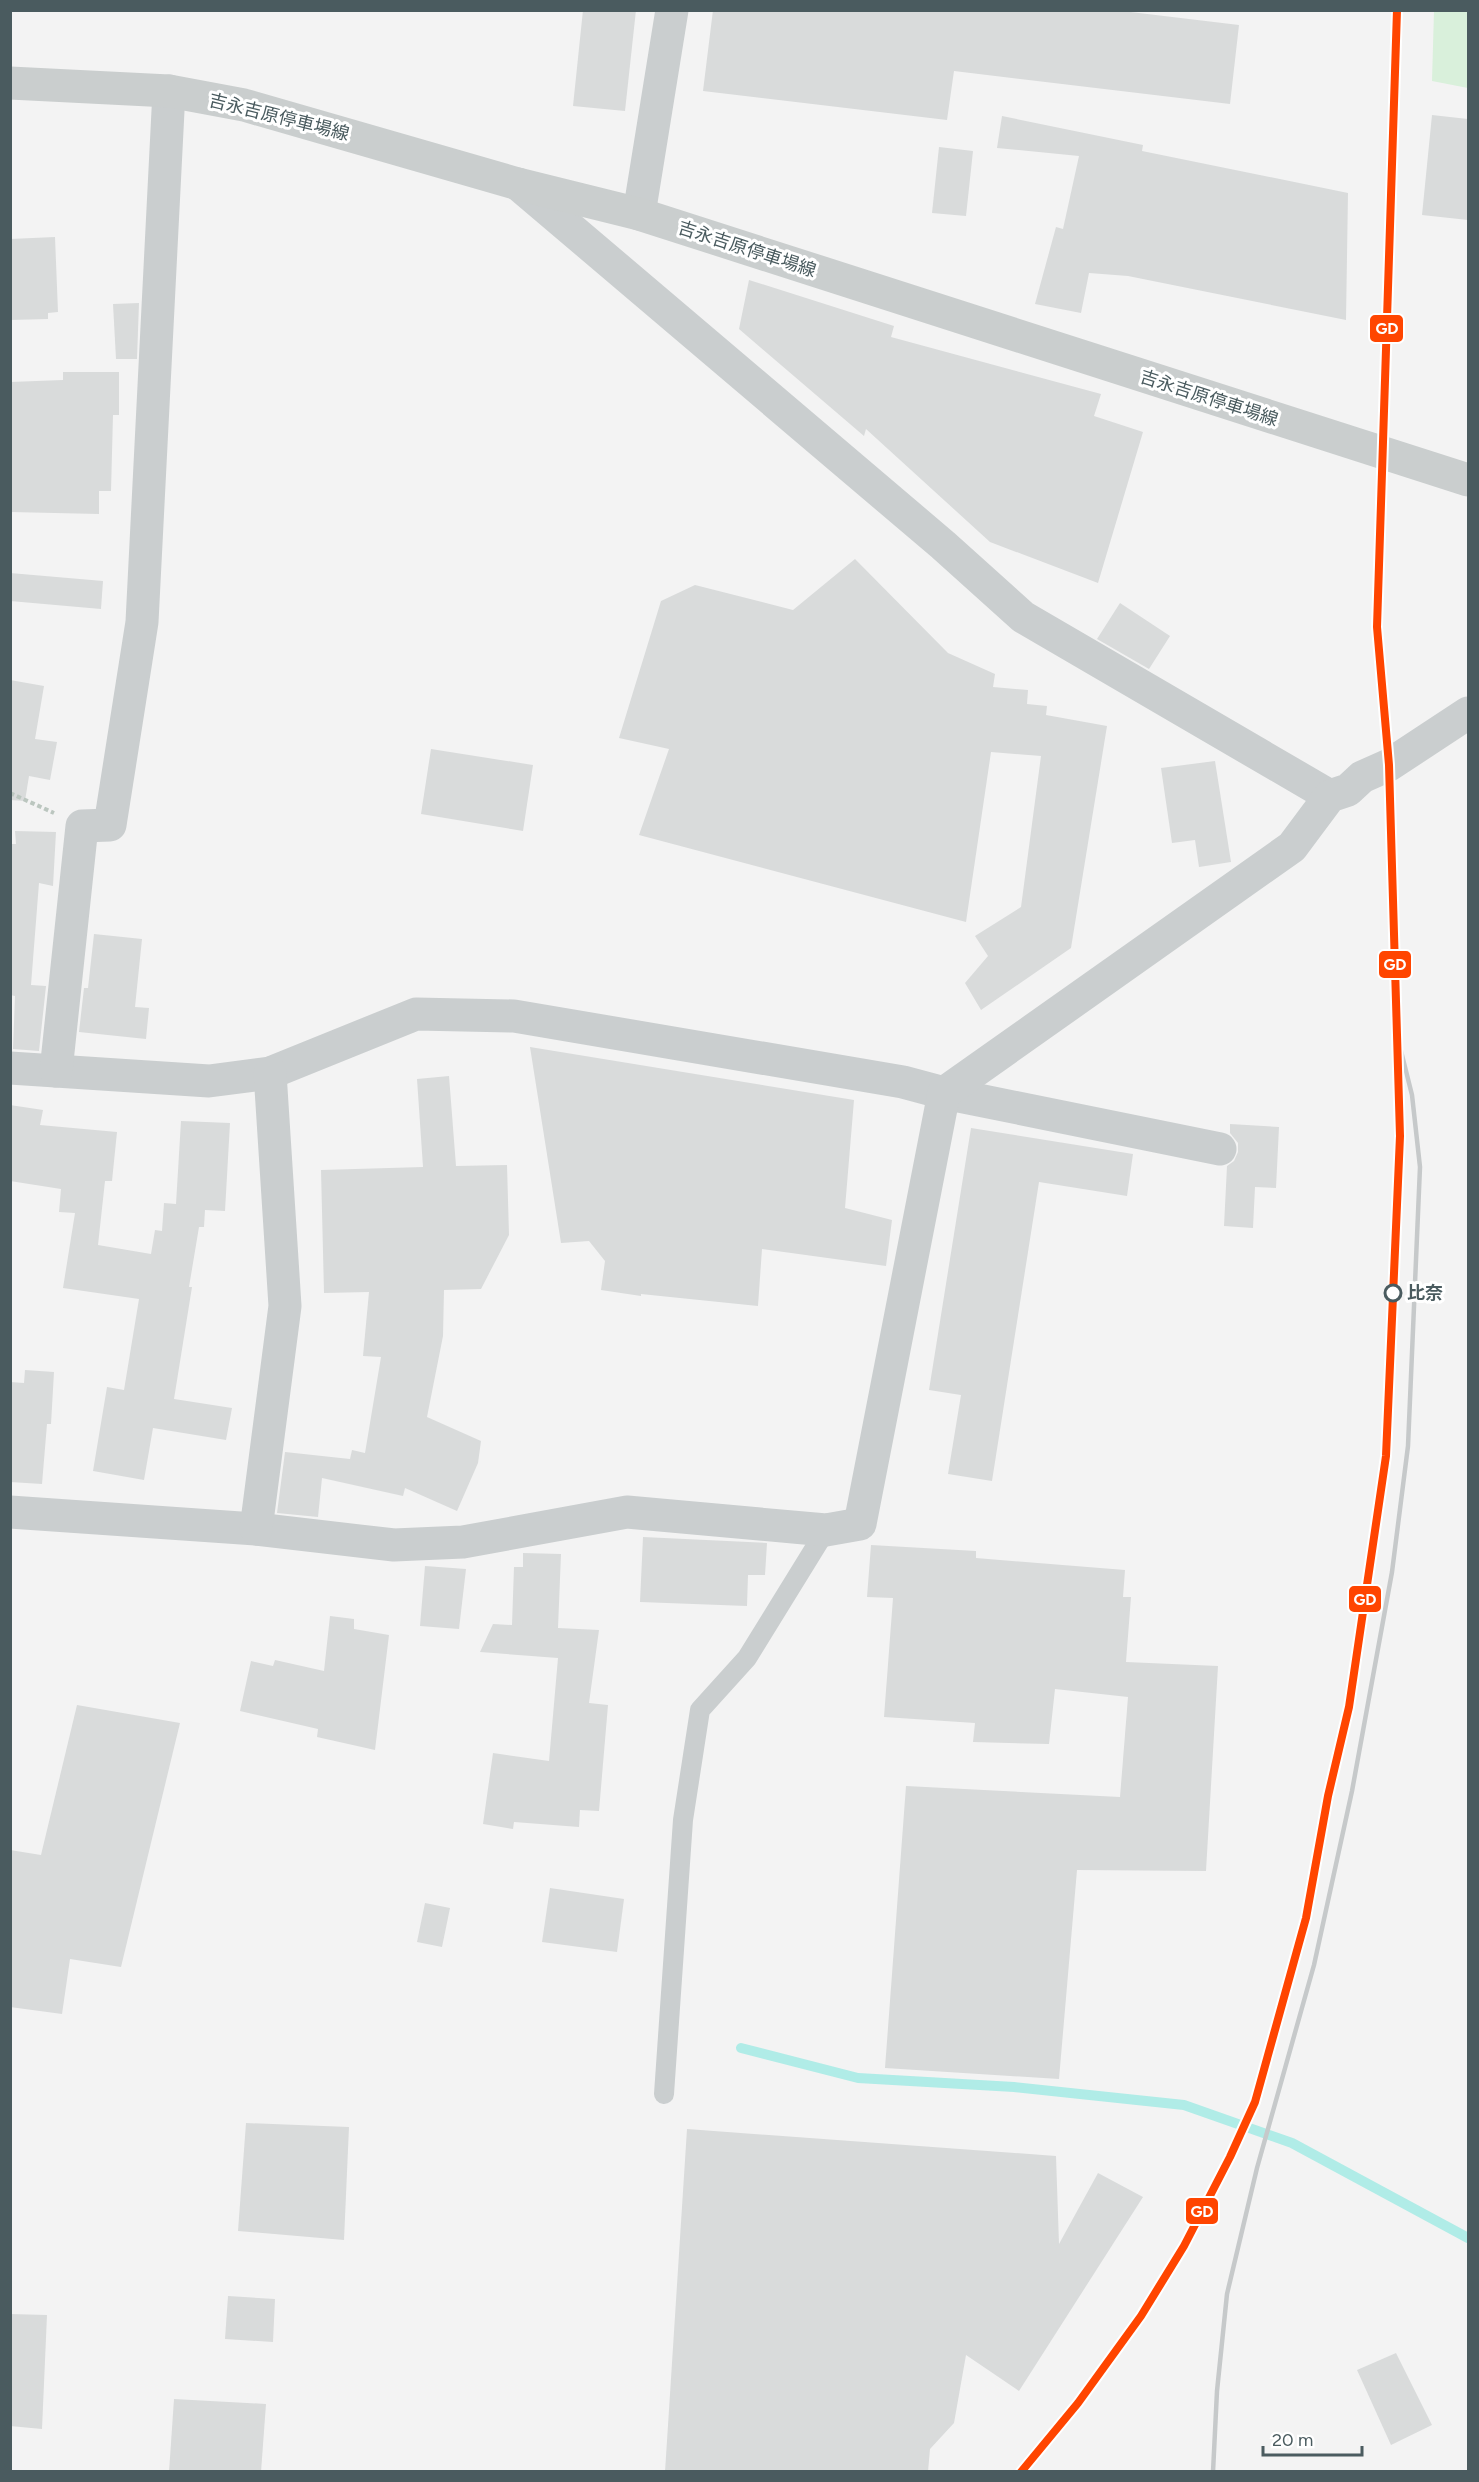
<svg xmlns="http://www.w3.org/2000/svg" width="1479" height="2482" font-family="Figtree,'Noto Sans JP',sans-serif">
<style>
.green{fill:#d9f0db}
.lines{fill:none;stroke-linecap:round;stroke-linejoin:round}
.stream{stroke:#b0ece7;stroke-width:10}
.building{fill:#d9dbdb}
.path{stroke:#bbc6bf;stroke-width:4;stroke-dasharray:4.5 3;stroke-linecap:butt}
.service{stroke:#cacecf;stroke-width:20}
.minor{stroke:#cacecf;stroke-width:33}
.secondary{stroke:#cacece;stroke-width:33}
.rail{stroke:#c6c9ca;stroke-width:4.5}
.rail-1-casing{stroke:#fff;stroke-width:12}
.rail-1{stroke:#ff4500;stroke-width:8}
.stop-dot{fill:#fff;stroke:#4a5b5f;stroke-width:3}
.labels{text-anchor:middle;stroke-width:6;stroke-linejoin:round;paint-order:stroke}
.street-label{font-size:18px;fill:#4a5b5f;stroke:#fff}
.stop-label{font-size:18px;font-weight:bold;fill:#4a5b5f;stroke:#fff;text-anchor:start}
.line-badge{stroke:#fff;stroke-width:2}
.badge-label{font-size:16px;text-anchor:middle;font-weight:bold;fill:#fff}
</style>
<rect width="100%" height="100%" fill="#f3f3f3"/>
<path class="green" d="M 1434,11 L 1468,11 L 1468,88 L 1432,81 Z"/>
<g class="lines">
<path class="stream" d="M 741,2048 L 858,2078 L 1014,2087 L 1184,2105 L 1292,2143 L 1468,2238"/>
</g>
<g class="building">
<path d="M 583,10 L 636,10 L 625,111 L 573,106 Z"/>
<path d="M 713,10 L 1114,10 L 1239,25 L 1230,104 L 954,71 L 947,120 L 703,91 Z"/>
<path d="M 1432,115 L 1468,119 L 1468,220 L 1422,215 Z"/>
<path d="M 1002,116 L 1143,145 L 1142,151 L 1348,193 L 1346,320 L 1128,276 L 1089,273 L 1081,313 L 1035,304 L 1056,227 L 1063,229 L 1079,156 L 997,148 Z"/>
<path d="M 939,147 L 973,151 L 966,216 L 932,213 Z"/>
<path d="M 55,237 L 58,312 L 48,313 L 48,319 L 10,320 L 10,239 Z"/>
<path d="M 749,280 L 894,326 L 891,337 L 1101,394 L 1094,416 L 1143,432 L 1098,583 L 990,542 L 866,429 L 864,436 L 739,329 Z"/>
<path d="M 139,303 L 137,359 L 116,359 L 113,304 Z"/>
<path d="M 63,372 L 119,372 L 119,415 L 113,415 L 111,491 L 99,491 L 99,514 L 10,512 L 10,382 L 63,380 Z"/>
<path d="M 855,559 L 948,653 L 995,674 L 993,687 L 1028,690 L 1027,704 L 1047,706 L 1046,715 L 1107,726 L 1071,948 L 981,1010 L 965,983 L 988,956 L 975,936 L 1021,907 L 1041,756 L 991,752 L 966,922 L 639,835 L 669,749 L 619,738 L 661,601 L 695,585 L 793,610 Z"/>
<path d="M 10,573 L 103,581 L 101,609 L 10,601 Z"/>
<path d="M 1120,603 L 1170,636 L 1149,669 L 1097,639 Z"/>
<path d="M 10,680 L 44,686 L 35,739 L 57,742 L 50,780 L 29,776 L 25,801 L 10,800 Z"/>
<path d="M 431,749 L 533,765 L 523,831 L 421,814 Z"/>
<path d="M 1215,761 L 1231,862 L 1199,867 L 1195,840 L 1172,843 L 1161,768 Z"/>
<path d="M 15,831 L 56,832 L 53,886 L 39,883 L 31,985 L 46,986 L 39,1051 L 13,1049 L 15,996 L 10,995 L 10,844 L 16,844 Z"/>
<path d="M 94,934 L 142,939 L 135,1007 L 149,1008 L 146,1039 L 79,1032 L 84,988 L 88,988 Z"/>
<path d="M 530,1047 L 854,1100 L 845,1208 L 892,1220 L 886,1266 L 762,1249 L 758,1306 L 641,1294 L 641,1296 L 601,1290 L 605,1261 L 589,1241 L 561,1243 Z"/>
<path d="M 449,1076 L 456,1166 L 507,1165 L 509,1235 L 481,1289 L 444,1290 L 443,1336 L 427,1417 L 481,1441 L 478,1463 L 457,1511 L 405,1488 L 403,1496 L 322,1478 L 318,1517 L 277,1513 L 285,1452 L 350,1459 L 352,1450 L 365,1453 L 381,1357 L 363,1356 L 369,1292 L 324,1293 L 321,1170 L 423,1167 L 417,1079 Z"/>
<path d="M 10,1105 L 43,1110 L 40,1125 L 117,1132 L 112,1181 L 105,1181 L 98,1245 L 151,1254 L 155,1230 L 162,1231 L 164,1203 L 176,1204 L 181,1121 L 230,1123 L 225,1211 L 205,1210 L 204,1227 L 199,1227 L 189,1287 L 192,1287 L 174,1399 L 232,1408 L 226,1440 L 153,1428 L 144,1480 L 93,1471 L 107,1387 L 124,1390 L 139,1299 L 63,1288 L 75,1213 L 59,1212 L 61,1189 L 10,1181 Z"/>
<path d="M 1230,1124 L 1279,1127 L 1276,1188 L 1255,1187 L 1253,1228 L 1224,1226 L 1227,1166 L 1234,1161 L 1238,1152 L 1238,1143 L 1230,1133 Z"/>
<path d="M 971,1128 L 1133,1154 L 1127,1196 L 1039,1182 L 992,1481 L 948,1474 L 961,1395 L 929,1390 Z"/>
<path d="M 25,1370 L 54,1372 L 51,1424 L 47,1424 L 42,1484 L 10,1482 L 10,1382 L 24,1383 Z"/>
<path d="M 643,1537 L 767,1543 L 765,1575 L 748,1575 L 747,1606 L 640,1602 Z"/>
<path d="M 871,1545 L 976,1551 L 976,1558 L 1125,1570 L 1123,1597 L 1131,1597 L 1126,1662 L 1218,1666 L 1206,1871 L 1077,1870 L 1059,2079 L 885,2068 L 906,1786 L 1120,1797 L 1128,1697 L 1055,1689 L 1049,1744 L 973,1742 L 975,1723 L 884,1717 L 893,1598 L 867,1597 Z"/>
<path d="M 523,1553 L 561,1554 L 558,1628 L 599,1630 L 589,1703 L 608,1705 L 599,1811 L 580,1810 L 579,1827 L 514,1822 L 513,1829 L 483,1824 L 493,1753 L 549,1761 L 558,1658 L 480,1652 L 493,1624 L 512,1625 L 514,1567 L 523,1567 Z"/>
<path d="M 425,1566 L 466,1569 L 459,1629 L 420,1626 Z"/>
<path d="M 330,1616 L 354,1619 L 354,1629 L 389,1635 L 375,1750 L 317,1737 L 318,1729 L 240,1711 L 251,1661 L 273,1666 L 275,1660 L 324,1671 Z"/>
<path d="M 77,1705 L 180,1723 L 121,1967 L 70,1959 L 62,2014 L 10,2007 L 10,1850 L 41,1855 Z"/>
<path d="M 550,1888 L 624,1899 L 617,1952 L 542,1942 Z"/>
<path d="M 425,1903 L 450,1908 L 442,1947 L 417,1942 Z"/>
<path d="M 246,2123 L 349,2127 L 344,2240 L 238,2231 Z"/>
<path d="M 687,2129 L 1056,2156 L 1059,2244 L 1098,2173 L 1143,2197 L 1019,2391 L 966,2355 L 954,2423 L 930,2449 L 928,2472 L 665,2472 Z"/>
<path d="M 228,2296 L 275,2299 L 273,2342 L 225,2339 Z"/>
<path d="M 10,2314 L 47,2315 L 42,2429 L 10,2426 Z"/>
<path d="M 1396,2353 L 1432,2425 L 1391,2445 L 1357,2370 Z"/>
<path d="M 174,2399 L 266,2404 L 261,2472 L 169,2472 Z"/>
</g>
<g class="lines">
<path class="path" d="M 10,793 L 54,813"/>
<path class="service" d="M 664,2094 L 683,1820 L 700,1710 L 747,1658 L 826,1530"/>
<g class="minor">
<path d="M 518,184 L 943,545 L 1023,617 L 1330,796"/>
<path d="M 639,214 L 672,10"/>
<path d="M 10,1068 L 209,1081 L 270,1073 L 416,1014 L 514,1016 L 903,1082 L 944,1093 L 1220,1149"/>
<path d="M 56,1071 L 82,826 L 110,825 L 142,622 L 169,91"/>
<path d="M 10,1512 L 256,1529 L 394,1545 L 463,1542 L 627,1512 L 826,1530 L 860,1524 L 944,1093 L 1292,847 L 1330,796 L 1348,790 L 1362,777 L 1389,765 L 1468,713"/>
<path d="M 256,1529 L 285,1306 L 270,1073"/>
</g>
<path class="secondary" d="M 10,83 L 169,91 L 244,105 L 518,184 L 639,214 L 1468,480"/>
<path class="rail" d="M 1213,2472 L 1217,2391 L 1227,2294 L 1257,2168 L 1314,1965 L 1352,1791 L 1392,1572 L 1408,1446 L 1420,1167 L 1412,1095 L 1397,1035"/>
<defs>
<path id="rail-1" d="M 1021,2472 L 1078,2403 L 1141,2316 L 1184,2246 L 1230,2157 L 1255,2102 L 1306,1918 L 1328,1796 L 1349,1707 L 1386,1456 L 1400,1136 L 1389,765 L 1377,627 L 1397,10"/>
</defs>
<use href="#rail-1" class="rail-1-casing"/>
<use href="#rail-1" class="rail-1"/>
</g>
<circle class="stop-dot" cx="1393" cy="1293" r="8"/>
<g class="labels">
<g class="street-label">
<text transform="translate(279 117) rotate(14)" y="6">吉永吉原停車場線</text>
<text transform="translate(747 249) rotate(18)" y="6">吉永吉原停車場線</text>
<text transform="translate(1209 398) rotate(18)" y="6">吉永吉原停車場線</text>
</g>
<g class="stop-label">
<text x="1407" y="1299">比奈</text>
</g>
</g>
<g class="line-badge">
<rect x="1369" y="314" width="35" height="29" rx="6" fill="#ff4500"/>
<rect x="1378" y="950" width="34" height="29" rx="6" fill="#ff4500"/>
<rect x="1348" y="1585" width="34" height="28" rx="6" fill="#ff4500"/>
<rect x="1185" y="2197" width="34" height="28" rx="6" fill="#ff4500"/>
</g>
<g class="badge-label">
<text x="1387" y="334">GD</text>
<text x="1395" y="970">GD</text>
<text x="1365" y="1605">GD</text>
<text x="1202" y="2217">GD</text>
</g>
<rect width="1479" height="2482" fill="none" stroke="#4a5b5f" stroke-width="24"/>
<path d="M1263 2446v9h99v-9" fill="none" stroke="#4a5b5f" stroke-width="3"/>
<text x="1272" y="2446" font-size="18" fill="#4a5b5f" stroke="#ffffff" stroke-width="4.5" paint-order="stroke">20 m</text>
</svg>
